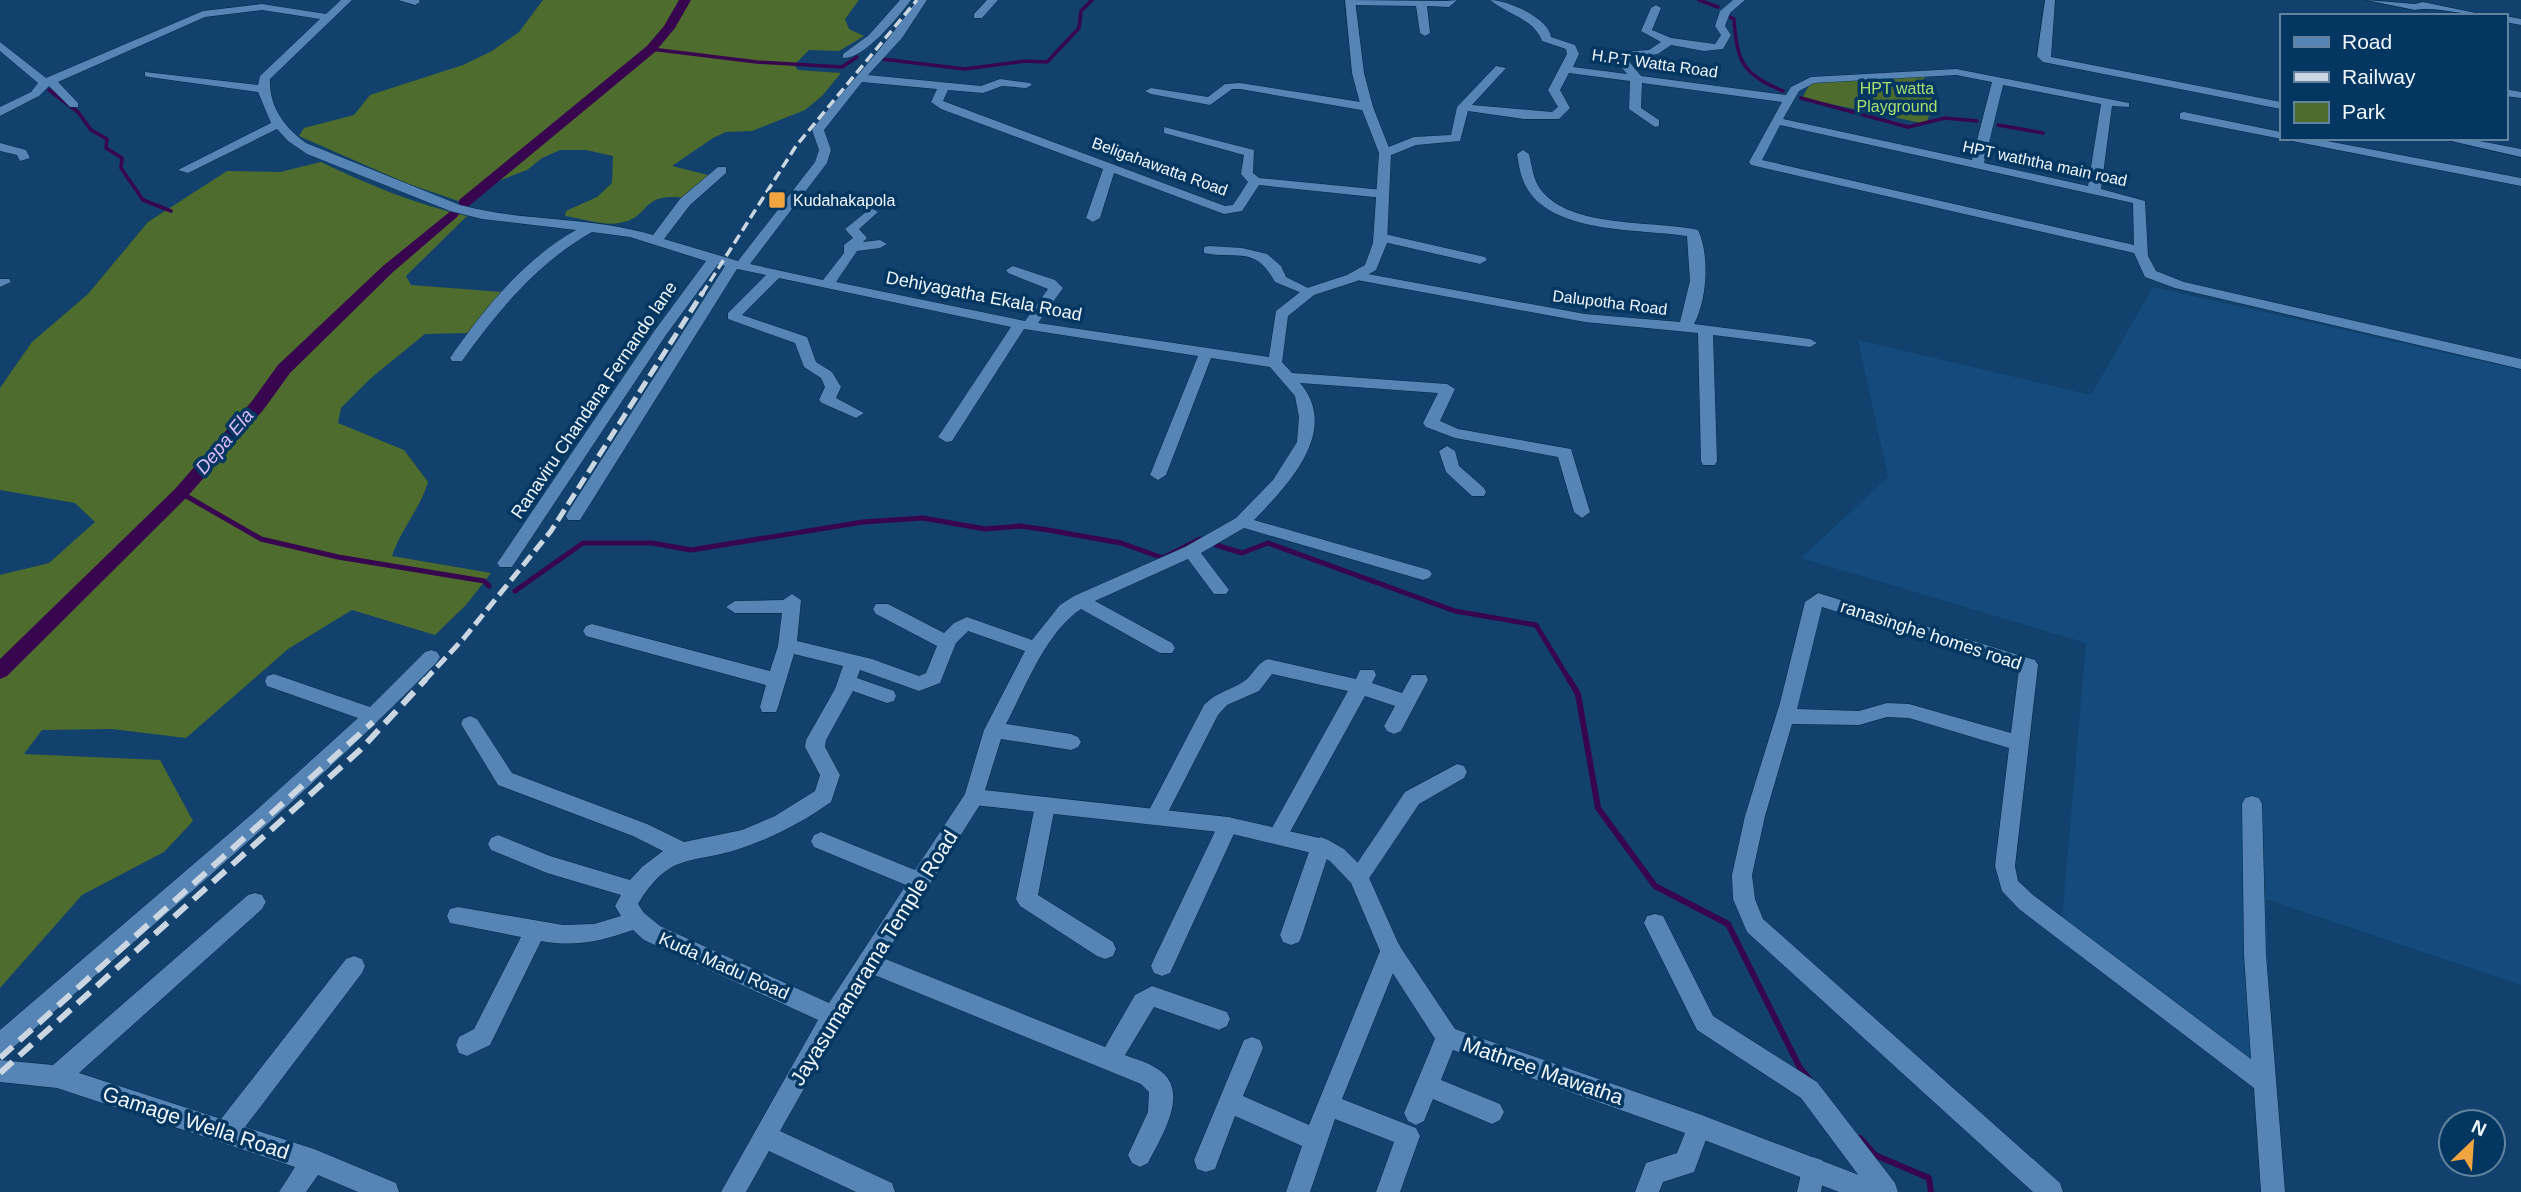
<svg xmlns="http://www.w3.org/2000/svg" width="2521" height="1192" font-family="Arial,sans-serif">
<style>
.built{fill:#144b7c}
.green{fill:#4e6c2d}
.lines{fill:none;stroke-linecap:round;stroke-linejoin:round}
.stream-far2{stroke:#37064f;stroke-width:3.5}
.stream-far1{stroke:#37064f;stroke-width:5}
.stream{stroke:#37064f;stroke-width:6}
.canal{fill:#37064f;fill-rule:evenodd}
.minor-casing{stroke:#032747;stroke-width:1}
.tertiary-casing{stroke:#032747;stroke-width:1}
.minor{fill:#5684b5;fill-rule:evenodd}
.tertiary{fill:#5684b5;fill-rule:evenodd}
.rail-far2{stroke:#cad6e2;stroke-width:3.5;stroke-dasharray:10 5;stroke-linecap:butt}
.rail-far1{stroke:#cad6e2;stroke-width:5;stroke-dasharray:13 6;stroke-linecap:butt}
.rail{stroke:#cad6e2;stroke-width:6;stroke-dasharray:17 9;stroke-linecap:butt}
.poi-dot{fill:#f1a540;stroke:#033660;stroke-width:2.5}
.labels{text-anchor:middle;stroke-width:7;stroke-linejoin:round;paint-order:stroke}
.far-street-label{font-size:16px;fill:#f0f5fa;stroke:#033660}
.far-park-label{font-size:16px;fill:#aadf70;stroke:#033660}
.far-poi-label{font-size:16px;fill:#f0f5fa;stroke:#033660;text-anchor:start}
.street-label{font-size:18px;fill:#f0f5fa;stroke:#033660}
.water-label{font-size:19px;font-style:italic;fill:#ddbaf7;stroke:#033660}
.near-street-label{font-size:21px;fill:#f0f5fa;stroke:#033660}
</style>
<rect width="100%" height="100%" fill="#11416c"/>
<path class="built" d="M 2153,287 L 2521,370 L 2521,985 L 2266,899 L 2272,1075 L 2060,943 L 2086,643 L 1801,558 L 1888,477 L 1858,340 L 2091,395 Z"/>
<g class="green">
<path d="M 543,0 L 859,0 L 845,19 L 849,29 L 864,36 L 839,51 L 809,50 L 794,65 L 798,70 L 841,73 L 822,96 L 805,110 L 752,131 L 726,132 L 713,138 L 672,166 L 720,178 L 692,199 C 637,189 653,218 619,223 C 603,226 581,218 565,216 L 566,211 L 597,197 L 612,183 L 613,156 L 586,150 L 560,150 L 542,158 L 527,170 L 496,182 L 470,205 L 406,183 L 299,136 L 304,128 L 354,115 L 370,95 L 463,65 L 492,51 L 519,32 Z"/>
<path d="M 1926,74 L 1920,90 L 1937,94 L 1926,124 L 1802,98 L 1810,84 L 1826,80 Z"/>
<path d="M 321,162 C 369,185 415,204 467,216 L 406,276 L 411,285 L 502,292 L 467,333 L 425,334 L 371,378 L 341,408 L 338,423 L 404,450 L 428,482 C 420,509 401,529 392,556 L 491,573 L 466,605 L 435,635 L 352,610 L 288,649 L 186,738 L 112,729 L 42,730 L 24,754 L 160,760 L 193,821 L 164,852 L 82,895 L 0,988 L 0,575 L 49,563 L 95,522 L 75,503 L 0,490 L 0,388 L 32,342 L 88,294 L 148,222 L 227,171 L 280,172 Z"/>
</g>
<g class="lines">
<g class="stream-far2">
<path d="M 1699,0 L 1718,7"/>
<path d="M 1730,17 L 1734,19 C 1737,63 1743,74 1783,91"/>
<path d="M 651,49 L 757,62 L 842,67 L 857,57"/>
<path d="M 882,59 L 965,69 L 1025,61 L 1047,62 L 1079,28 L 1081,11 L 1092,0"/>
<path d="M 49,90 L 78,112 L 91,130 L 107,139 L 106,148 L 122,158 L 121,168 L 143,200 L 171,211"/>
<path d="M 1801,98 L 1908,127 L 1945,118 L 1977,121"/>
<path d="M 1998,125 L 2043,133"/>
</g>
<g class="stream-far1">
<path d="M 181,493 L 261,539 L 338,557 L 484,581 L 489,586"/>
<path d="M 1216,545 L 1242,553 L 1268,543 L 1455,611 L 1536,625 L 1570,681"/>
<path d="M 515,591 L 583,543 L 652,543 L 691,550 L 863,522 L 923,518 L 985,529 L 1020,526 L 1048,530 L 1121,543 L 1163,558 L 1200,539"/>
</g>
<g class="stream">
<path d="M 1569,679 L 1578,694 L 1598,808 L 1655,886 L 1728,924 L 1800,1068 L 1810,1080"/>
<path d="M 1860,1138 L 1875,1155 L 1929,1178 L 1931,1192"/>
</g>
<g class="canal">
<path d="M 679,0 L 691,0 L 675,28 L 655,52 L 469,206 L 459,206 L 459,200 L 647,46 L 664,26 Z"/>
<path d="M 452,210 L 459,214 L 457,217 L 393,272 L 290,373 L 264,409 L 187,497 L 7,676 L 0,679 L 0,659 L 175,489 L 252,401 L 278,365 L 383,266 Z"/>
</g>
<defs>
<g id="minor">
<path d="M 341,0 L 352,0 L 270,79 C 269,107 284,127 306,143 L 460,205 C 524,222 591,216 653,235 L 680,199 L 718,167 L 726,167 L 726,173 L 690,205 L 664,239 L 738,261 L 815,162 L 819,150 L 812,130 L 814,127 C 848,85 886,45 917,0 L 927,0 L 902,38 L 868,75 L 981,86 L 1000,79 L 1030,83 L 1032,85 L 1026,88 L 1002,86 L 983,93 L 948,90 L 943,101 L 1225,206 L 1233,205 L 1248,182 L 1241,174 L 1244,155 L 1164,133 L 1164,127 L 1254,150 L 1253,173 L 1259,178 L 1383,190 L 1389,194 L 1383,198 L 1259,185 L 1242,211 L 1224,214 L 1114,173 L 1100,218 L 1093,222 L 1086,218 L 1103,169 L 941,109 L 931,102 L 937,89 L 862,82 L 824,130 L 831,150 L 827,163 L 750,264 L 823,280 L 844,253 L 844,245 L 853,238 L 845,229 L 871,208 L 878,212 L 859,229 L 867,238 L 863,242 L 880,240 L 887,244 L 880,248 L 857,251 L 836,282 L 1025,321 L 1048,289 L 1008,273 L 1006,270 L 1013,266 L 1055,280 L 1063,288 L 1038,323 L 1275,358 L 1280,360 L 1292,373 L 1447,384 L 1455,389 L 1440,421 L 1458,429 L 1571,449 L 1590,512 L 1582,518 L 1574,512 L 1558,457 L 1455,438 L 1426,427 L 1423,423 L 1438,393 L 1300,383 C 1341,431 1287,486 1254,520 L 1429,570 L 1432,574 L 1429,578 L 1423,580 L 1244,528 L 1201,553 L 1226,586 L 1229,590 L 1226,594 L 1214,594 L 1188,559 L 1095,601 L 1172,643 L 1175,648 L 1172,653 L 1160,653 L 1081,609 C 1046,632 1025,688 1006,724 L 1071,734 L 1078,737 L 1081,742 L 1078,747 L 1071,750 L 1001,739 L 981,803 L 883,958 L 1105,1047 L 1135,995 L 1152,986 L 1227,1012 L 1230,1019 L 1227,1026 L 1219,1030 L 1154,1007 L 1125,1055 C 1135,1059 1147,1062 1156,1068 C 1193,1089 1161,1137 1148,1163 L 1140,1167 L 1132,1163 L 1128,1155 L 1148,1112 L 1149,1092 L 1141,1084 L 872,974 L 841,1023 L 780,1131 L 892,1183 L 895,1192 L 856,1192 L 769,1151 L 746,1192 L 721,1192 L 818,1020 L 644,940 L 633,930 C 598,942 577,947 541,941 L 490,1045 L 467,1056 L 459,1053 L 456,1045 L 459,1037 L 474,1029 L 521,937 L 450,923 L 447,916 L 450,909 L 458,907 L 563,925 L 594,924 L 621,916 L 615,906 L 621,895 L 547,873 L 491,850 L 488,844 L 491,838 L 498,835 L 550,856 L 630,880 L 642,867 L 663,851 L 633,836 L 498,785 L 461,724 L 463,719 L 470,716 L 477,719 L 512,773 L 647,824 L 684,842 L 742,830 L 775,816 L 815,791 L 820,775 L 805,747 L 806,740 L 835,689 L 843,666 L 794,654 L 778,707 L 776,712 L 762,712 L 760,707 L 766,685 L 586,636 L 583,631 L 586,626 L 592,624 L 770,671 L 778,646 L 782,613 L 735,613 L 726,607 L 735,601 L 783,600 L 792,594 L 801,600 L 797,641 L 872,659 L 919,676 L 926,673 L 937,646 L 876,614 L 873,609 L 876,604 L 888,604 L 944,633 L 954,623 L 967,617 L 1032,640 L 1060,605 L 1074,596 L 1185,547 L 1236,518 L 1273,480 L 1297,442 L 1299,417 L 1295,396 L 1270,367 L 1211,358 L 1166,475 L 1158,480 L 1150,475 L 1198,356 L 1024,329 L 952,441 L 946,442 L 938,437 L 1011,327 L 779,278 L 742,315 L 807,337 L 816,362 L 832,372 L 841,387 L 836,398 L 864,413 L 856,418 L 822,403 L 819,400 L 825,387 L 821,378 L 804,367 L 795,343 L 728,319 L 728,313 L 766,275 L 737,269 L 580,520 L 568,520 L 566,516 L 568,512 L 725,266 L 718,264 L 666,335 L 512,567 L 500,567 L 497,563 L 500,559 L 655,330 L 706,261 L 630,237 L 592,232 C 537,263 498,311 462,361 L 452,361 L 450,358 C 483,310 524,259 576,230 L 482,219 L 450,211 L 307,154 L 288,141 L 277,129 L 188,173 L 178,170 L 271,123 L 258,92 L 149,77 L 145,76 L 145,72 L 258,85 L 260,76 L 320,19 L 262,10 L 205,17 L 58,82 L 78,103 L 78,107 L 70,107 L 49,86 L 39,96 L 0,116 L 0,107 L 31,92 L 38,83 L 0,51 L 0,42 L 46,78 L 203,11 L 262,4 L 326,14 ZM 968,631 L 1025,651 L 984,730 L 965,794 L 915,870 L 821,832 L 814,835 L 811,841 L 814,847 L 906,885 L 829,1003 L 660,926 L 644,913 L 638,904 C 671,851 689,865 739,849 C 772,838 803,822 831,802 L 840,775 L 825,747 L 826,740 L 853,691 L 887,703 L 894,701 L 896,696 L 894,691 L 857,678 L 860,670 L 919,691 L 940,683 L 956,643 Z"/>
<path d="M 398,0 L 419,0 L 420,2 L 415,5 Z"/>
<path d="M 900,0 L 911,0 C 899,16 864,60 843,58 L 843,54 L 869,35 Z"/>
<path d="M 987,0 L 998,0 L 982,18 L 974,18 L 974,14 Z"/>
<path d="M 1346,0 L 1446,1 L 1457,0 L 1449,7 L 1427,6 L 1430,33 L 1425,36 L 1420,33 L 1416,6 L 1350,5 L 1346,4 Z"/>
<path d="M 1490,0 C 1507,0 1549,18 1551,37 L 1575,45 L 1579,54 L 1573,67 L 1627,74 L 1615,59 L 1621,52 L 1649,50 L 1661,42 L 1641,31 L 1651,8 L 1656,5 L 1661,8 L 1652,30 L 1671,38 L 1715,44 L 1721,35 L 1715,26 L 1720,11 L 1733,0 L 1745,0 L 1730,13 L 1725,26 L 1731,35 L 1723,49 L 1704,51 L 1671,45 L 1658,54 L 1627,59 L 1641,76 L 1786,95 L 1791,87 L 1811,77 L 1956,69 L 2129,103 L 2129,107 L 2112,106 L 2101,189 L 2145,201 L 2148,256 L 2156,271 L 2184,282 L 2521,359 L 2521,369 L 2175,288 L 2145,277 L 2134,253 L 1751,165 L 1749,162 L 1782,102 L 1642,83 L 1641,108 L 1659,120 L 1659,126 L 1655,127 L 1629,109 L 1630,81 L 1569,73 L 1560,90 L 1570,108 L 1559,119 L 1524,119 L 1468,111 L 1460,141 L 1416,145 L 1389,156 L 1381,156 L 1381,150 L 1414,137 L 1451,135 L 1457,107 L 1496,66 L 1506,68 L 1472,105 L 1552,112 L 1558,107 L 1548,90 L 1567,54 L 1566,49 L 1542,41 C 1534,19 1507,14 1490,0 ZM 1956,75 L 1992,82 L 1972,160 L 1783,119 L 1799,91 L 1814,83 ZM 2003,85 L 2101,104 L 2088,186 L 1984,163 ZM 1780,125 L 2133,203 L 2134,245 L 1762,160 Z"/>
<path d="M 2045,0 L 2055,0 L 2051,57 L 2281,102 L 2281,109 L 2043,62 L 2037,56 Z"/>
<path d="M 2366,0 L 2415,4 L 2423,2 L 2490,16 C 2469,16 2433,6 2415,10 Z"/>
<path d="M 2505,16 L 2521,19 L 2521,25 L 2505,22 Z"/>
<path d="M 1240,83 L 1367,103 L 1373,107 L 1367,111 L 1240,89 L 1232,89 L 1210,105 L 1151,94 L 1145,91 L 1151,88 L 1208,97 L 1225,84 Z"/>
<path d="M 2505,89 L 2521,92 L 2521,98 L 2505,96 Z"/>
<path d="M 2184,112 L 2281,132 L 2281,138 L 2311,138 L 2521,178 L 2521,186 L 2180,119 L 2180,113 Z"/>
<path d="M 2438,138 L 2464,138 L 2521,149 L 2521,157 Z"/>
<path d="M 0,143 L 26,150 L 30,158 L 20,161 L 17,155 L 0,151 Z"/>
<path d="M 1523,150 L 1529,154 C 1532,166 1533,180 1541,190 C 1571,229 1654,220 1698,230 C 1710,255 1707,300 1694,324 L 1810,339 L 1817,343 L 1810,347 L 1713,335 L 1717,461 L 1715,465 L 1703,465 L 1701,461 L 1698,333 L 1585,322 L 1357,280 L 1350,276 L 1357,272 L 1585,314 L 1680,322 L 1690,281 L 1687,236 C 1641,229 1556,234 1528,190 C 1521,179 1519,167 1517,154 Z"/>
<path d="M 1380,233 L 1485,257 L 1487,260 L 1480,264 L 1375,240 L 1373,237 Z"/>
<path d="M 1209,246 L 1242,248 L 1267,254 L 1281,266 L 1286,277 L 1316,292 L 1309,296 L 1275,282 C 1255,245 1239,260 1204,253 L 1204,247 Z"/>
<path d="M 0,279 L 9,279 L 11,282 L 0,287 Z"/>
<path d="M 1447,446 L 1455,451 L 1459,466 L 1484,488 L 1486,492 L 1484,496 L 1472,496 L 1446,472 L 1439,451 Z"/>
<path d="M 1818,593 L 2035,660 L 2038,665 L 2015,866 L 2018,881 L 2033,895 L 2251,1059 L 2244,955 L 2242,804 L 2245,798 L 2252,796 L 2259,798 L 2262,804 L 2266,955 L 2285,1192 L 2261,1192 L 2254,1088 L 2019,909 L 2002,891 L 1995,866 L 2009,748 L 1909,718 L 1887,717 L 1859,725 L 1792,724 L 1765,816 L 1752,875 L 1755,899 L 1763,919 L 2060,1183 L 2063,1192 L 2033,1192 L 1747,932 L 1733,899 L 1732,875 L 1745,816 L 1780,703 L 1805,602 ZM 1822,607 L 2019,669 L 2011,733 L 1909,704 L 1887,703 L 1859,711 L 1797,709 Z"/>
<path d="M 431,650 L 437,652 L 440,657 L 437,662 C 303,800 153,924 8,1052 L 0,1055 L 0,1030 L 252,814 L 358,718 L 267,686 L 265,681 L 267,676 L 274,674 L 370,707 L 425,652 Z"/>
<path d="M 1268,659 L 1356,679 L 1360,670 L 1374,670 L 1376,675 L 1372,683 L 1402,693 L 1412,675 L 1426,675 L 1428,680 L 1401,731 L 1394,734 L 1387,731 L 1384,726 L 1395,706 L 1365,696 L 1285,841 L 1278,844 L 1271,841 L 1268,835 L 1348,691 L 1272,674 L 1259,691 L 1227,705 L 1218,715 L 1163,822 L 1156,824 L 1149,822 L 1146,816 L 1204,705 C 1216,692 1229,691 1243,682 C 1253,676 1256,663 1268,659 Z"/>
<path d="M 1457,764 L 1464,766 L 1467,772 L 1464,778 L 1419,804 L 1366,883 L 1359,886 L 1352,883 L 1349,877 L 1352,871 L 1405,792 Z"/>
<path d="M 1045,798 L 1052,800 L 1055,806 L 1038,895 L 1113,942 L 1116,949 L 1113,956 L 1105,959 L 1097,956 L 1020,906 L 1016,899 L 1035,806 L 1038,800 Z"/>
<path d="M 1228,817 L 1235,819 L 1238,825 L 1170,973 L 1162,976 L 1154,973 L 1151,966 L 1154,959 L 1221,819 Z"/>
<path d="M 1321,837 L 1328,840 L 1331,846 L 1302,935 L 1299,942 L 1291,945 L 1283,942 L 1280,935 L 1311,846 L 1314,840 Z"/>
<path d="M 255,893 L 262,895 L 266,902 L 262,909 L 79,1073 L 221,1119 L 346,959 L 354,956 L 362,959 L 365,966 L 362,973 L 245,1127 L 314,1149 L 396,1183 L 399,1192 L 358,1192 L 318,1175 L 306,1192 L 279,1192 L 295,1167 L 57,1088 L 0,1082 L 0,1060 L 53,1065 L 248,895 Z"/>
<path d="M 1655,914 L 1663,916 L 1713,1016 L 1817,1082 L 1895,1183 L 1898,1192 L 1871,1192 L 1801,1098 L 1697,1030 L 1644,923 L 1647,916 Z"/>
<path d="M 1391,941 L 1399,944 L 1402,951 L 1342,1099 L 1416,1128 L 1420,1136 L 1400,1192 L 1376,1192 L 1394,1142 L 1335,1119 L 1310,1192 L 1286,1192 L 1302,1146 L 1235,1116 L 1215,1169 L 1206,1172 L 1197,1169 L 1194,1160 L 1244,1040 L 1252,1037 L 1260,1040 L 1263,1048 L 1243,1096 L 1309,1125 L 1380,951 L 1383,944 Z"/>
<path d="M 1447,1026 L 1455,1029 L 1458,1037 L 1441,1080 L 1500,1104 L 1504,1112 L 1500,1120 L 1492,1124 L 1433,1099 L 1424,1121 L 1416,1125 L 1408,1121 L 1404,1113 L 1439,1029 Z"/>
<path d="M 1699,1114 L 1707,1118 L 1711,1126 L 1694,1172 L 1663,1182 L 1659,1192 L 1635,1192 L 1646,1163 L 1677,1153 L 1691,1118 Z"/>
<path d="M 1813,1157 L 1822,1160 L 1825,1169 L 1821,1192 L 1797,1192 L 1804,1160 Z"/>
</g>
<g id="tertiary">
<path d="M 1345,0 L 1355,0 L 1364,73 L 1373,107 L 1391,153 L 1387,243 L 1376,270 L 1357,281 L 1314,295 L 1288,316 L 1282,363 L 1275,368 L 1268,363 L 1276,311 L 1304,289 L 1347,275 L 1365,265 L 1373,243 L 1379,153 L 1361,107 L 1352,73 Z"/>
<path d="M 974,789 L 1228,817 L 1328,840 L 1344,849 L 1366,871 L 1399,945 L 1455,1029 L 1699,1114 L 1880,1183 L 1883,1192 L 1839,1192 L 1699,1138 L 1439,1045 L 1383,958 L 1351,883 L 1330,861 L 1316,854 L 1228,833 L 974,805 L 967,803 L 964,797 L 967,791 Z"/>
</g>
</defs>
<use href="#minor" class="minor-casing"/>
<use href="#tertiary" class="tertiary-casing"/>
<use href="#minor" class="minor"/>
<use href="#tertiary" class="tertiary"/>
<path class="rail-far2" d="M 702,294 L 796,146 L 917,0"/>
<path class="rail-far1" d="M 424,681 L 464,638 L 551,531 L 703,292"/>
<g class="rail">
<path d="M 0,1058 L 373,722"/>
<path d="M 0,1073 L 360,750 L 426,679"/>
</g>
</g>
<rect class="poi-dot" x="768" y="191" width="18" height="18" rx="3.5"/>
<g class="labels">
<g class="far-street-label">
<text transform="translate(1655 63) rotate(8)" y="6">H.P.T Watta Road</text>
<text transform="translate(2045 163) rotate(12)" y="6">HPT waththa main road</text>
<text transform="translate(1160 166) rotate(20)" y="6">Beligahawatta Road</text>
<text transform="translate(1610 302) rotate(7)" y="6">Dalupotha Road</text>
</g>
<g class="far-park-label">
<text x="1897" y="94">HPT watta<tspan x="1897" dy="18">Playground</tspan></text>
</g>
<g class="far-poi-label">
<text x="793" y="206">Kudahakapola</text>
</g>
<g class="street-label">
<text transform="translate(984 296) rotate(11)" y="6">Dehiyagatha Ekala Road</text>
<text transform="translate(594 400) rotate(-56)" y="6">Ranaviru Chandana Fernando lane</text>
<text transform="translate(1931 635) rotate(18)" y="6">ranasinghe homes road</text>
<text transform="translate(724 966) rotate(24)" y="6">Kuda Madu Road</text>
</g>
<g class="water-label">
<text transform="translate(224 441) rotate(-50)" y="7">Depa Ela</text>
</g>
<g class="near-street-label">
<text transform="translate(874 958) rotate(-58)" y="7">Jayasumanarama Temple Road</text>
<text transform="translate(1543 1071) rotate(19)" y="7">Mathree Mawatha</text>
<text transform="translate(196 1123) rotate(18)" y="7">Gamage Wella Road</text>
</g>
</g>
<rect x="2280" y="14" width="228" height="126" fill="#033660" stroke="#62829e" stroke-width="2"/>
<rect x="2294" y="37" width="35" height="10" fill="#5684b5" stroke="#62829e" stroke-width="2"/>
<text x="2342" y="49" font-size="21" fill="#f0f5fa">Road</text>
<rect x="2294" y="72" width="35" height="10" fill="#cad6e2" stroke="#62829e" stroke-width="2"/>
<text x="2342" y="84" font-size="21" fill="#f0f5fa">Railway</text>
<rect x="2294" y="102" width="35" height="21" fill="#4e6c2d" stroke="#62829e" stroke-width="2"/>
<text x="2342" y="119" font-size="21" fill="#f0f5fa">Park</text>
<g transform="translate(2472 1143) rotate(25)"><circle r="33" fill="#033660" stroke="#62829e" stroke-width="2"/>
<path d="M0-5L12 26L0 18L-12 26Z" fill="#f1a540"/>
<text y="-10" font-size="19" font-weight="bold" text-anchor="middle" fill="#f0f5fa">N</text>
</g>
</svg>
